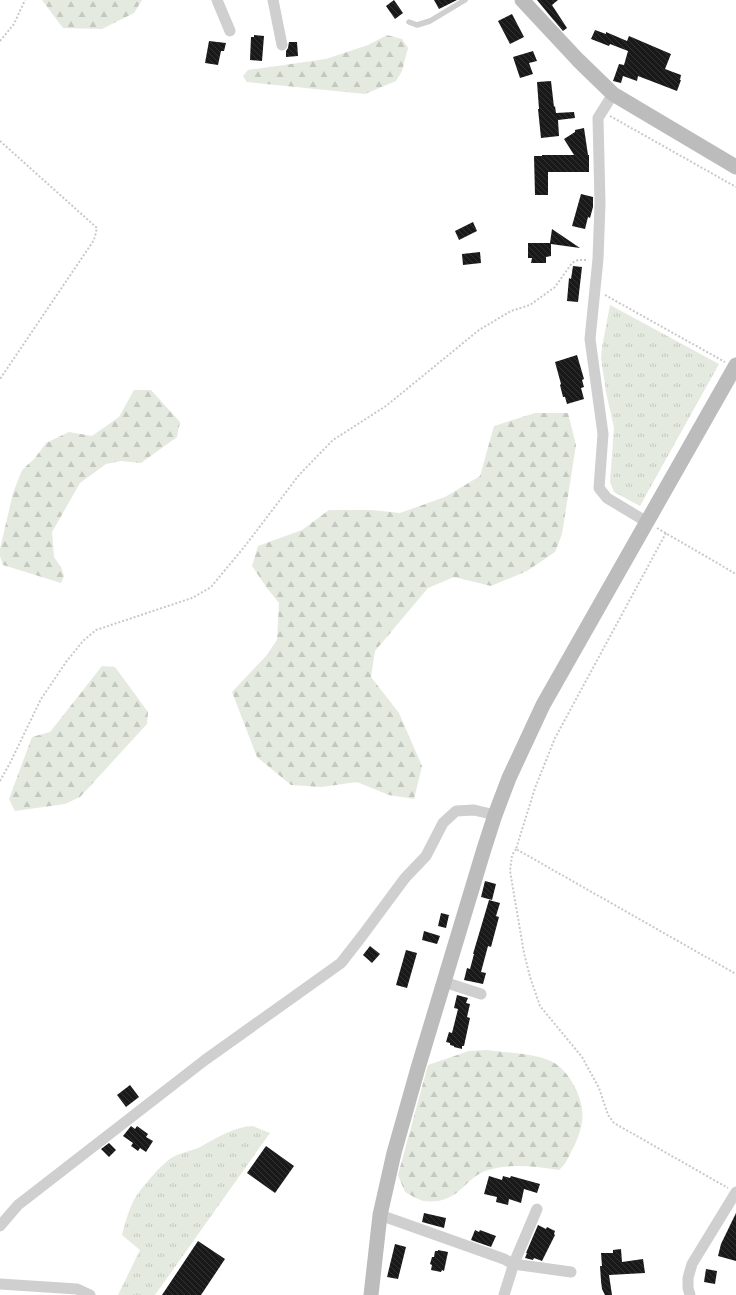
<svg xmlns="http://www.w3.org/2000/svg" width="736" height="1295" font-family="Karla,sans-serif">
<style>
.grass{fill:url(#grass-tufts)}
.forest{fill:url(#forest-firs)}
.building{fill:url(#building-back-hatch)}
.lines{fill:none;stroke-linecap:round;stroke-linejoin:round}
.path{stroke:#c9c9c9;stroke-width:2;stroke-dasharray:2 2;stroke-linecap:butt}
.lane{stroke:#cfcfcf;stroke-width:5.5}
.street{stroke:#cfcfcf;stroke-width:11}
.secondary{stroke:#bcbcbc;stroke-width:15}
</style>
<defs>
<pattern id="grass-tufts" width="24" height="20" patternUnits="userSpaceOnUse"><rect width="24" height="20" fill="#e4eadf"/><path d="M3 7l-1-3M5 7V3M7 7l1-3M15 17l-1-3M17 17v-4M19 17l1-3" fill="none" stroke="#c4c9c0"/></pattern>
<pattern id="forest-firs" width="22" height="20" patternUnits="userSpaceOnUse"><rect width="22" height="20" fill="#e4eadf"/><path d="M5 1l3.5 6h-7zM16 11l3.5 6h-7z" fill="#c4c9c0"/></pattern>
<pattern id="building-back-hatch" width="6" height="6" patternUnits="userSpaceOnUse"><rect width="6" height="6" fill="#191919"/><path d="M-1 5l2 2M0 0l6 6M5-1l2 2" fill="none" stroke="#323232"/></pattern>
</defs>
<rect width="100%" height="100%" fill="#fff"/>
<g class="grass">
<path d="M 610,305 L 719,364 L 640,506 L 614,492 L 610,482 L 614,428 L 606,392 L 601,358 L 602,347 Z"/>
<path d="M 253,1126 L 270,1133 L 155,1295 L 118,1295 L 140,1250 L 122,1235 C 125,1224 128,1211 134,1200 C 140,1189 162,1163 173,1157 C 182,1152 193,1151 202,1146 C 218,1137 234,1127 253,1126 Z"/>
</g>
<g class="forest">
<path d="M 42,0 L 142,0 L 134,13 L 102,29 L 63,28 Z"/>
<path d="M 387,35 L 402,39 L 408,48 L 402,71 L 396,81 L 365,94 L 247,82 L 243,76 L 248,70 L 326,59 L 368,45 Z"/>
<path d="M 134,390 L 151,390 L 180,422 L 177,437 L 141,463 L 121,461 L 106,464 L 80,483 L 52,532 L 54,557 L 61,567 L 64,576 L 61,583 L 3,565 L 0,556 L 0,549 L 13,493 L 22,470 L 35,458 L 46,443 L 69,432 L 92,436 L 119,417 Z"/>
<path d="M 535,413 L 568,413 L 576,445 L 562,534 L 555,552 L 527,571 L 491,586 L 454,577 L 428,588 L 375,651 L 371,677 L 399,713 L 422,766 L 414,799 L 389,795 L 357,782 L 322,787 L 291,785 L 257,757 L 232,692 L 266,656 L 277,640 L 279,603 L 267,588 L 252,566 L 258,546 L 302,530 L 329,510 L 372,510 L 400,513 L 445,497 L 480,476 L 494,426 Z"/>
<path d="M 102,666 L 115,667 L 148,712 L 147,724 L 80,797 L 65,804 L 15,811 L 9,799 L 32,737 L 50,732 Z"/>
<path d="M 487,1050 C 507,1053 540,1053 556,1064 C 574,1077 587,1106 581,1127 C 579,1135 576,1143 572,1150 C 568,1158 566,1164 559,1170 C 534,1166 509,1163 485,1171 C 475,1175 469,1182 461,1189 C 451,1199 438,1203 424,1201 C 418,1200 411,1195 405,1192 L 398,1175 L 428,1065 L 469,1051 Z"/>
</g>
<g class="building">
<path d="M 394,0 L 403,13 L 395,19 L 386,6 Z"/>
<path d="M 434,0 L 457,0 L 439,9 Z"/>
<path d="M 537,0 L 558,0 L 552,5 L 567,28 L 563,31 L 551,17 Z"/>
<path d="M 512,14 L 524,37 L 510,44 L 498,21 Z"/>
<path d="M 595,30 L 606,34 L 606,32 L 627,41 L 629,36 L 671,54 L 665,69 L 681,75 L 680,80 L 681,80 L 677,91 L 638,76 L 637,81 L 623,76 L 621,83 L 613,81 L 619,64 L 624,65 L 628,51 L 610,44 L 609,46 L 591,39 Z"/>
<path d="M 254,35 L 264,36 L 262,61 L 250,60 L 251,37 L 254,37 Z"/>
<path d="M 209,41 L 226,43 L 224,51 L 221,51 L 218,65 L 205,63 Z"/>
<path d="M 289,42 L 297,42 L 298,56 L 286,57 L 286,51 L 288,48 Z"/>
<path d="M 533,51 L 537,61 L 529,63 L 533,74 L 520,78 L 513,57 Z"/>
<path d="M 551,81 L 554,107 L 555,106 L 556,113 L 574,112 L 575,118 L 558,120 L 559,136 L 541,138 L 538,109 L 539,109 L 537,82 Z"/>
<path d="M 584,128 L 588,155 L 589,155 L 589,172 L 548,172 L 548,195 L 535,195 L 534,156 L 542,156 L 542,155 L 574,155 L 564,139 L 575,132 L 575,130 Z"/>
<path d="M 581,194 L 593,197 L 593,207 L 590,218 L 588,217 L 585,229 L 572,226 Z"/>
<path d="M 473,222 L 477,231 L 459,240 L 455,231 Z"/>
<path d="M 552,229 L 580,248 L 551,244 L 551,256 L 546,257 L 546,263 L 531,263 L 532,258 L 528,258 L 528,243 L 550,243 Z"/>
<path d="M 480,252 L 481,263 L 463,265 L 462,254 Z"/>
<path d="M 573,266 L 582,267 L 578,302 L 567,301 L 569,278 L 571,279 Z"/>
<path d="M 577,355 L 584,379 L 582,380 L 584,387 L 581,388 L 584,399 L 567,404 L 565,397 L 563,397 L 560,385 L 561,384 L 555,362 Z"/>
<path d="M 485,881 L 496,884 L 492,900 L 481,897 Z"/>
<path d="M 489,900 L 500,903 L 496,916 L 499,917 L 491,947 L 488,946 L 481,972 L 486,973 L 483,984 L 464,980 L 467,968 L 470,969 L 474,954 L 473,954 Z"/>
<path d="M 441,913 L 449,915 L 446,928 L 438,926 Z"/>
<path d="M 424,931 L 440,936 L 437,944 L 422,940 Z"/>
<path d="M 370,946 L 380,954 L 372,963 L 363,955 Z"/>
<path d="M 406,950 L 417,953 L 407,988 L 396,985 Z"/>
<path d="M 457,995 L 468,998 L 466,1003 L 470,1004 L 467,1017 L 470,1018 L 464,1046 L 462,1046 L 462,1049 L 454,1047 L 454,1046 L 450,1045 L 450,1043 L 446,1042 L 449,1032 L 452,1033 L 458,1009 L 454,1008 Z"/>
<path d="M 130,1085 L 139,1097 L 126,1107 L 117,1095 Z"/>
<path d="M 131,1126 L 135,1129 L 137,1126 L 148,1134 L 146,1137 L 153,1141 L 146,1152 L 140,1148 L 138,1151 L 131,1146 L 133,1143 L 123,1136 Z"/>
<path d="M 109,1143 L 116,1150 L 109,1157 L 101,1149 Z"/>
<path d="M 266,1146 L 294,1166 L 275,1193 L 247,1173 Z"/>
<path d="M 489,1176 L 502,1180 L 503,1176 L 510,1178 L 511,1176 L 540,1184 L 537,1193 L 524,1189 L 521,1203 L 509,1199 L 508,1205 L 496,1202 L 497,1197 L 484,1194 Z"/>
<path d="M 424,1213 L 446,1218 L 444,1228 L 422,1222 Z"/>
<path d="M 736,1213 L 736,1261 L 718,1256 L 721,1244 Z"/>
<path d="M 538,1225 L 546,1229 L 547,1227 L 555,1231 L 554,1234 L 555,1235 L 542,1261 L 534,1258 L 533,1260 L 525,1258 L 527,1253 L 526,1253 Z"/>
<path d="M 475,1230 L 479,1232 L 480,1230 L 496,1236 L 491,1247 L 471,1240 Z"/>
<path d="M 198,1241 L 225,1259 L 201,1295 L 162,1295 Z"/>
<path d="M 395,1244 L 406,1247 L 398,1279 L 387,1277 Z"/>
<path d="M 621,1249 L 622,1262 L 643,1259 L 645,1273 L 609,1275 L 612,1295 L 605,1295 L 602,1289 L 601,1281 L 600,1266 L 602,1266 L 601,1253 L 613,1253 L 613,1250 Z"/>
<path d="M 438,1250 L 448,1252 L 444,1271 L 442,1270 L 441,1272 L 431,1270 L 432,1265 L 430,1264 L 432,1257 L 434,1257 L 435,1251 L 438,1251 Z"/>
<path d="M 706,1269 L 717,1271 L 715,1284 L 704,1282 Z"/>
</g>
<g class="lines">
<g class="path">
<path d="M 0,41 L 14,24 L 25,0"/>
<path d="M 610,116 L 736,187"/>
<path d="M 0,141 L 97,228 L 94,240 L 0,379"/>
<path d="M 605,295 L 725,362"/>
<path d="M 657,528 L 736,574"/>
<path d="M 666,533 L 555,738 L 535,788 L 516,849 L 736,974"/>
<path d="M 0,781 L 10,763 L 41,699 L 66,662 L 83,641 L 96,630 L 192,598 L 211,587 L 245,546 L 299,475 L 333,440 L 386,406 L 479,330 L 511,311 L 530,305 L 555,287 L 572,263 L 578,260 L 588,260"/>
<path d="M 516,849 L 512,855 L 510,871 L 524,953 L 530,977 L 540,1006 L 582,1057 L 599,1088 L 608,1115 L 614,1123 L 728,1188"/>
</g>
<path class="lane" d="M 409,22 L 417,25 L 430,21 L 465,0"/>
<g class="street">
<path d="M 217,0 L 230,31"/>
<path d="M 273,0 L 282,45"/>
<path d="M 613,94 L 598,118 L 600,204 L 598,259 L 590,339 L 603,434 L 599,488 L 607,498 L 647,522"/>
<path d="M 444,982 L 481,994"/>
<path d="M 380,1215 L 504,1259 L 513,1264 L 571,1272"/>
<path d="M 0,1226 L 18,1205 L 205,1060 L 341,963 L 362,936 L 405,878 L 426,856 L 443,823 L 456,811 L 474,810 L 495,815"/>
<path d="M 0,1284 L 77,1289 L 90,1295"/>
<path d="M 504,1295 L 514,1263 L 537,1209"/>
<path d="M 690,1295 L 688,1288 L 688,1278 L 692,1264 L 736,1192"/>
</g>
<g class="secondary">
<path d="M 522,0 L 578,60 L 613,94 L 736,167"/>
<path d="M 371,1295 L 380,1215 L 394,1153 L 418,1068 L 484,849 L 495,815 L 509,778 L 543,705 L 736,365"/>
</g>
</g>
</svg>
